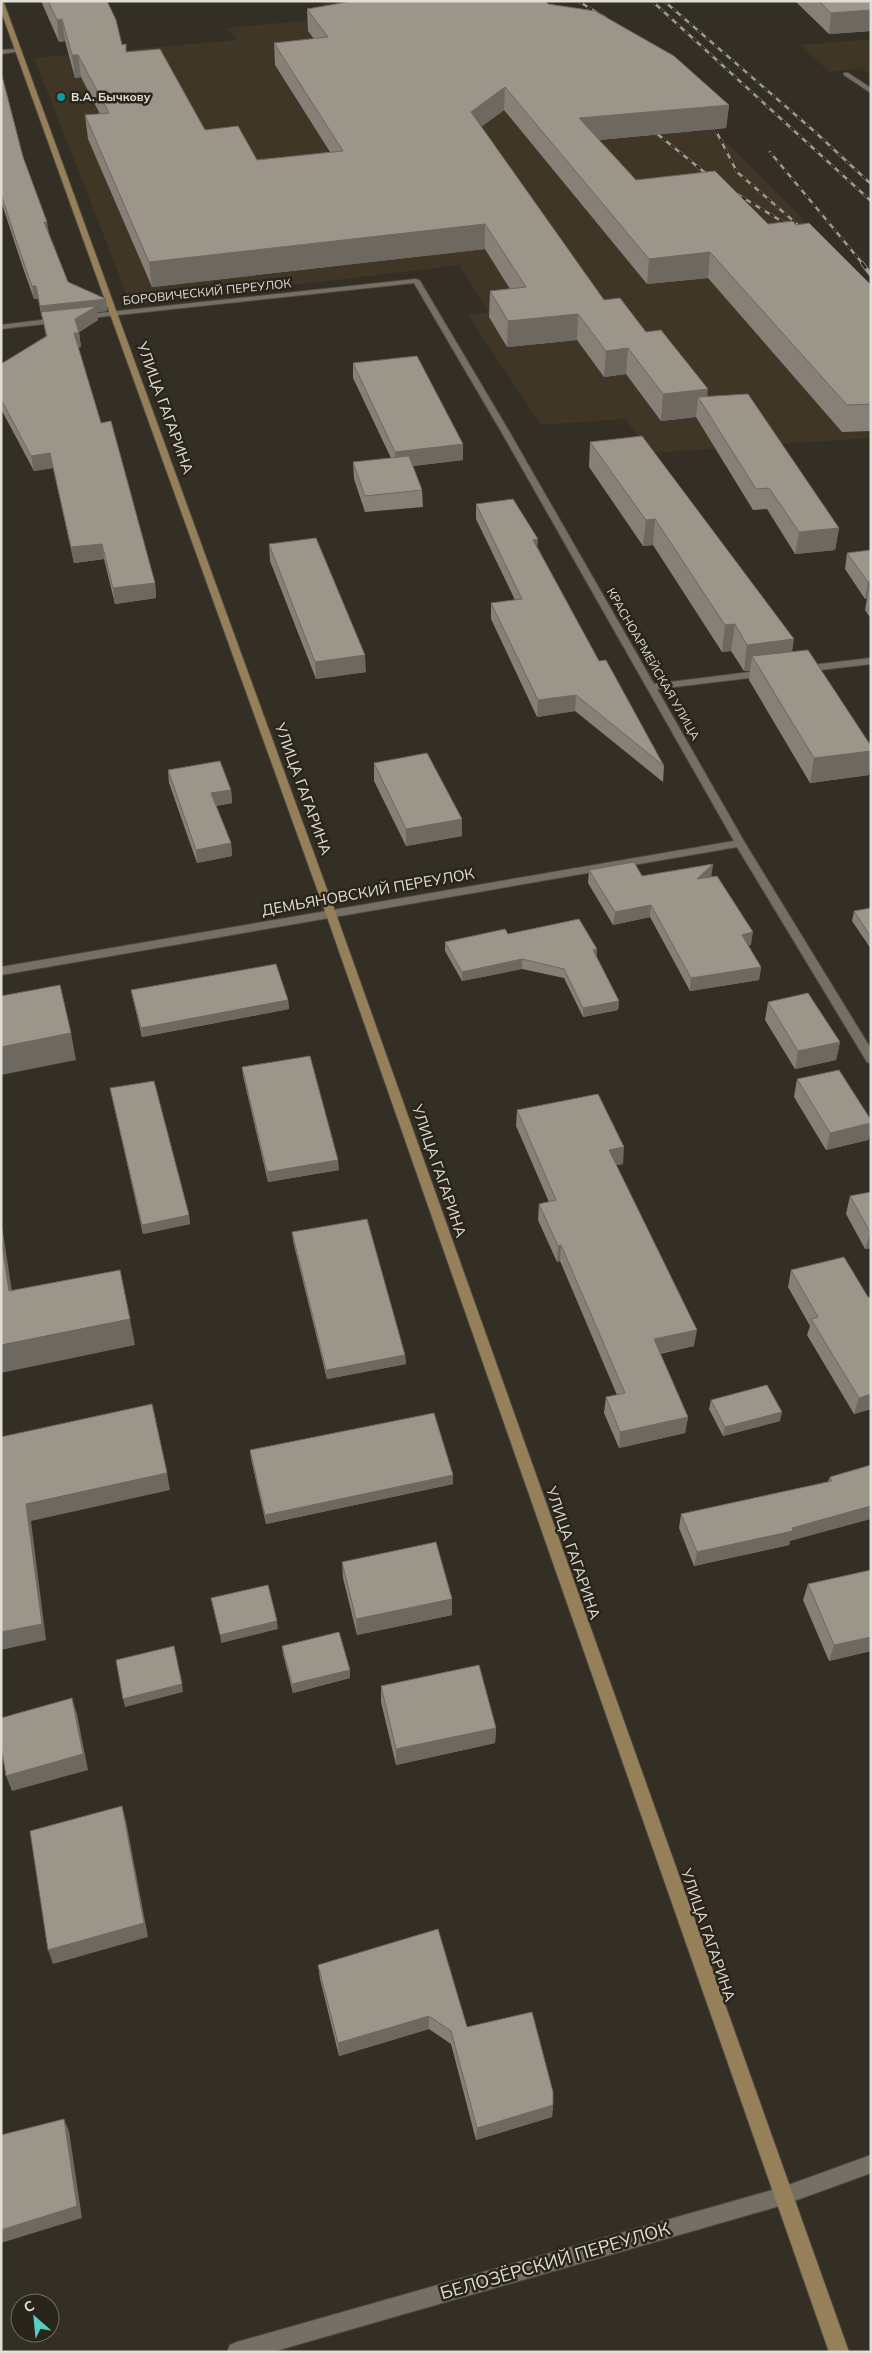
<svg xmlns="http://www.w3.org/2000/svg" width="872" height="2353" font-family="Mulish,sans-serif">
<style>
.built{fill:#3f3626}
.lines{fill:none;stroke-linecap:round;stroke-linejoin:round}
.street-casing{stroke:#4f4a42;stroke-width:2}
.secondary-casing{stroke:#4f4a42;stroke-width:2}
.street{fill:#767064;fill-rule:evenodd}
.secondary{fill:#968059;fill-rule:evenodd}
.rail-far1-casing{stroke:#9e9a93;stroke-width:2.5}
.rail-casing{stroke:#9e9a93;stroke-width:4}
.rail-far1{stroke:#2a251b;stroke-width:2;stroke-dasharray:5.5;stroke-linecap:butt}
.rail{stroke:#2a251b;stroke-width:2.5;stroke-dasharray:7;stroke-linecap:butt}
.wall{fill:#868076}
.shaded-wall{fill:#6d6860}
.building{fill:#9c9589;stroke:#6d6860}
.culture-dot{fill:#0f9aa8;stroke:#2a251b;stroke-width:2}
.labels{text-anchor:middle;stroke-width:5;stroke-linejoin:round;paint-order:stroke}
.far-poi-label{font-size:12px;font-weight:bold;fill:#e1ddd7;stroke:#2a251b;text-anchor:start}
.far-street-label{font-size:12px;fill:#e1ddd7;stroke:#2a251b}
.street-label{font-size:15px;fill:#e1ddd7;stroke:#2a251b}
.near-street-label{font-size:18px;fill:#e1ddd7;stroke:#2a251b}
</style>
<rect width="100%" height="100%" fill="#342f25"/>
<g class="built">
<path d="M 321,1 L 545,1 L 615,32 L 802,218 L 802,240 L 871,307 L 871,438 L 652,453 L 625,419 L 541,425 L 468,315 L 489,312 L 459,265 L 131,305 L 34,58 L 237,40 L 227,28 L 333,18 Z"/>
<path d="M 871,39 L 871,75 L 860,68 L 830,72 L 800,45 Z"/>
</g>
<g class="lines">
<defs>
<g id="street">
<path d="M 1,50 L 19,49 L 22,51 L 1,54 Z"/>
<path d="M 844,73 L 848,73 L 871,88 L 871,93 L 844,75 Z"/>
<path d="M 416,279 L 420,281 L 510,433 L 654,684 L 766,670 L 771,673 L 766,676 L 657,689 L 745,843 L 871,1049 L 871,1063 L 867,1062 L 737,847 L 1,975 L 1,967 L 734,841 L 502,433 L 414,283 L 81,319 L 77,317 L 81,315 Z"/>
<path d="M 58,318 L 61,318 L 61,322 L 1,329 L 1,325 Z"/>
<path d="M 871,658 L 871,664 L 803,672 L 798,669 L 803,666 Z"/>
<path d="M 871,2155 L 871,2173 L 783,2205 L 272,2352 L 227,2352 L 230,2345 L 237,2342 L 783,2187 Z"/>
</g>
<path id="secondary" d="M 1,1 L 4,3 L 336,914 L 849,2352 L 829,2352 L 326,914 L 1,11 Z"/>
</defs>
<use href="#street" class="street-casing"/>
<use href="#secondary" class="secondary-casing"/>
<use href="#street" class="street"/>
<use href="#secondary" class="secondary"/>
<defs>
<g id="rail-far1">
<path d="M 578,1 L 606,18"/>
<path d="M 652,1 L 871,201"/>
<path d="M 664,1 L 814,131 L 871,184"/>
<path d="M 645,124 L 714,180 L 796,230"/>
<path d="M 715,129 L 737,172 L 797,224"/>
<path d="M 770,152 L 863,264"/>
</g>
<path id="rail" d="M 862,263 L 871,275"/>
</defs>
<use href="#rail-far1" class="rail-far1-casing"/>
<use href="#rail" class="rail-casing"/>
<use href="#rail-far1" class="rail-far1"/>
<use href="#rail" class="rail"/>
</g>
<g class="wall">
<path d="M 41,1 L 107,1 L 122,45 L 127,52 L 205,130 L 257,160 L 330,152 L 275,65 L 274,43 L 314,39 L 308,31 L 307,9 L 349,2 L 348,1 L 545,1 L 548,4 L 729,105 L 726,128 L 599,140 L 636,180 L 768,224 L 796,225 L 871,285 L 871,431 L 842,432 L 708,278 L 647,284 L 504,110 L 481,127 L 604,300 L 646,332 L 708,396 L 839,528 L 835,550 L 795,554 L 767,509 L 753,510 L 696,417 L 661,421 L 626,374 L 604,377 L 577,340 L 507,347 L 489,317 L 490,291 L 510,289 L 485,249 L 152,287 L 88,139 L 85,115 L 100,114 L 81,77 L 75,78 L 65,41 L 59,42 Z"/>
<path d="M 795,1 L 871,1 L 871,31 L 829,34 Z"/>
<path d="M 1,72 L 23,157 L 49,233 L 68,282 L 106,299 L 107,311 L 97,312 L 98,320 L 79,332 L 81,347 L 78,348 L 101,423 L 155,583 L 156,598 L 115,604 L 104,559 L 74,563 L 53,468 L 34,471 L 1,409 L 1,364 L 46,336 L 38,299 L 34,299 L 22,265 L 1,201 Z"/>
<path d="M 353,363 L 463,444 L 463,460 L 413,466 L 422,490 L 423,507 L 365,512 L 354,479 L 353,462 L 391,458 L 353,378 Z"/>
<path d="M 590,442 L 792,652 L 869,775 L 810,783 L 749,680 L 750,671 L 744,671 L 731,651 L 722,652 L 653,545 L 643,546 L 589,467 Z"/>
<path d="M 476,504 L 538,548 L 599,661 L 664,766 L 663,782 L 575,711 L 537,717 L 491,619 L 491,603 L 515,600 L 476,519 Z"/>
<path d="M 269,544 L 366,672 L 316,679 L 270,561 Z"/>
<path d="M 871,550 L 871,619 L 865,610 L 867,599 L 865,599 L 845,569 L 847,553 Z"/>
<path d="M 374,763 L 462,819 L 462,836 L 406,846 L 374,781 Z"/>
<path d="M 168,770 L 231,790 L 232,803 L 216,806 L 231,843 L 232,856 L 197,863 L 169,783 Z"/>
<path d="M 713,864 L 711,876 L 751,945 L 748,945 L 761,967 L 759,980 L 690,991 L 650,917 L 613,925 L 588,883 L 589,870 L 642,876 Z"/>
<path d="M 871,908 L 871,949 L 852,921 L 854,911 Z"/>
<path d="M 508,934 L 597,949 L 597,957 L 619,1001 L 618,1010 L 583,1017 L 564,978 L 522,969 L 462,981 L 445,951 L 445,942 Z"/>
<path d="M 131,990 L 288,1000 L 289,1009 L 142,1037 L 133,999 Z"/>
<path d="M 768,1002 L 840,1042 L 836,1060 L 795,1069 L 765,1020 Z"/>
<path d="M 242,1067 L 339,1170 L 268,1182 L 243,1076 Z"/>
<path d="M 797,1079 L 871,1120 L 871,1131 L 868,1140 L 826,1150 L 794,1097 Z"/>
<path d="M 110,1088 L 189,1215 L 190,1224 L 143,1234 Z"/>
<path d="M 517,1110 L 623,1164 L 616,1165 L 694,1346 L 660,1354 L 688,1417 L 685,1433 L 619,1448 L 604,1413 L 606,1397 L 617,1395 L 560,1261 L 557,1262 L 538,1220 L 539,1204 L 549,1202 L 516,1126 Z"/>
<path d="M 871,1192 L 871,1248 L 865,1249 L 846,1214 L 850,1196 Z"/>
<path d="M 292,1232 L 405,1355 L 406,1364 L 327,1379 L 293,1241 Z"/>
<path d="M 791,1270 L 868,1297 L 871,1409 L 854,1414 L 807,1335 L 810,1326 L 788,1287 Z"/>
<path d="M 711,1400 L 780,1421 L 723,1436 L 709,1409 Z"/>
<path d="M 250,1450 L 453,1475 L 453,1484 L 266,1524 L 251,1459 Z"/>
<path d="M 871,1465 L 790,1541 L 789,1545 L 694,1566 L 679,1528 L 681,1514 L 828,1482 L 830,1477 Z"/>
<path d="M 342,1562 L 452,1615 L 357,1635 L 343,1578 Z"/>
<path d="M 871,1570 L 871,1651 L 829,1661 L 803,1600 L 808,1584 Z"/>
<path d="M 282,1646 L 350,1678 L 293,1693 L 283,1654 Z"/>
<path d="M 381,1686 L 496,1728 L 495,1743 L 396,1765 L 381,1702 Z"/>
<path d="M 318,1965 L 467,2027 L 553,2105 L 552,2117 L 476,2140 L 451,2044 L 429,2029 L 339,2056 L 320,1979 Z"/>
</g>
<g class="shaded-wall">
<path d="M 871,10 L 871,31 L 829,34 L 831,13 Z"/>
<path d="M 62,19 L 65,41 L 59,42 L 57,20 Z"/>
<path d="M 72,55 L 78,55 L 81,77 L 75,78 Z"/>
<path d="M 505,87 L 504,110 L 470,135 L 471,112 Z"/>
<path d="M 729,105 L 726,128 L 578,142 L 579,118 Z"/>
<path d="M 44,222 L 47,222 L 49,234 Z"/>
<path d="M 485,224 L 485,249 L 152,287 L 149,262 Z"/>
<path d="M 710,252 L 708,278 L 647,284 L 649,259 Z"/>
<path d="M 32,286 L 36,286 L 38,299 L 34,299 Z"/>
<path d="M 106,299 L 107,311 L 97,312 L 98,320 L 78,333 L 79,333 L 81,347 L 76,348 L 74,333 L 75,319 L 41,312 L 42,319 L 40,306 Z"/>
<path d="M 578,314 L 577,340 L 507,347 L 508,321 Z"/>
<path d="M 628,348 L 626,374 L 604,377 L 606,351 Z"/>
<path d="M 708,389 L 706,410 L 698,397 L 696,417 L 661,421 L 663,394 Z"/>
<path d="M 463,444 L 463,460 L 396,468 L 395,452 Z"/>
<path d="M 50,453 L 53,468 L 34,471 L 31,456 Z"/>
<path d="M 655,519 L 653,545 L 643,546 L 646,520 Z"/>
<path d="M 839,528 L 835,550 L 795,554 L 799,532 Z"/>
<path d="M 538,539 L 537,555 L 533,540 Z"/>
<path d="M 102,544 L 104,559 L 74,563 L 71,547 Z"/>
<path d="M 868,582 L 871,582 L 871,591 L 869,589 L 867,599 L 865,599 Z"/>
<path d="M 155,583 L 156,598 L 115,604 L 113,588 Z"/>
<path d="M 735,624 L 731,651 L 722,652 L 725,625 Z"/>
<path d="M 794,639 L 790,666 L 752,656 L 750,671 L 744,671 L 747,645 Z"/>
<path d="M 365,655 L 366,672 L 316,679 L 315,662 Z"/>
<path d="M 576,695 L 575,711 L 537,717 L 538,700 Z"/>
<path d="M 871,751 L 871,764 L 869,775 L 810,783 L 814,758 Z"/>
<path d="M 231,790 L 232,803 L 213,806 L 211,793 Z"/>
<path d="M 462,819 L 462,836 L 406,846 L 406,829 Z"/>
<path d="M 231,843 L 232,856 L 197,863 L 196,850 Z"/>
<path d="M 713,864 L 711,877 L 697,879 Z"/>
<path d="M 651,905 L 650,917 L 613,925 L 615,912 Z"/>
<path d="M 753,932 L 751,945 L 740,947 L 742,935 Z"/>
<path d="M 597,949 L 597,958 L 593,950 Z"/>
<path d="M 522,959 L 522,969 L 462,981 L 462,972 Z"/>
<path d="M 761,967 L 759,980 L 690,991 L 691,978 Z"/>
<path d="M 288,1000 L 289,1009 L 142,1037 L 141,1028 Z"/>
<path d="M 619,1001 L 618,1010 L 583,1017 L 583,1008 Z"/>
<path d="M 71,1033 L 76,1060 L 1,1075 L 1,1047 Z"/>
<path d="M 840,1042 L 836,1060 L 795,1069 L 798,1051 Z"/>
<path d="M 871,1123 L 871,1131 L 868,1140 L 826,1150 L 830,1133 Z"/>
<path d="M 624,1147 L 623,1164 L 607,1167 L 609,1150 Z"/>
<path d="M 338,1160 L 339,1170 L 268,1182 L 267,1172 Z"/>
<path d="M 189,1215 L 190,1224 L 143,1234 L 142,1225 Z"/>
<path d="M 1,1220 L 16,1317 L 9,1291 L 1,1237 Z"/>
<path d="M 870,1232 L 871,1232 L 871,1248 L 865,1249 Z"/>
<path d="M 561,1245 L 560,1261 L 557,1262 L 558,1246 Z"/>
<path d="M 130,1319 L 135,1345 L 1,1373 L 1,1345 Z"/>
<path d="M 697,1330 L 694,1346 L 651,1355 L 654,1339 Z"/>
<path d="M 405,1355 L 406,1364 L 327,1379 L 326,1370 Z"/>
<path d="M 871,1394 L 871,1409 L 854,1414 L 859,1398 Z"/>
<path d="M 782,1412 L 780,1421 L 723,1436 L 725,1427 Z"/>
<path d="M 688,1417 L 685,1433 L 619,1448 L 620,1432 Z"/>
<path d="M 167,1473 L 170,1490 L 31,1521 L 46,1640 L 1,1650 L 1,1632 L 26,1504 Z"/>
<path d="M 453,1475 L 453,1484 L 266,1524 L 265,1515 Z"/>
<path d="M 871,1506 L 871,1519 L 790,1541 L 789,1545 L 694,1566 L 697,1552 L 792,1528 Z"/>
<path d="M 452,1599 L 452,1615 L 357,1635 L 356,1619 Z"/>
<path d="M 277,1621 L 278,1629 L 221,1643 L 220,1635 Z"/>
<path d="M 871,1637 L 871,1651 L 829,1661 L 834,1645 Z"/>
<path d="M 350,1670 L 350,1678 L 293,1693 L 292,1684 Z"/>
<path d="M 182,1684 L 183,1692 L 125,1707 L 123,1699 Z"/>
<path d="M 72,1698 L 77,1714 L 88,1770 L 12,1791 L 6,1776 Z"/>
<path d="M 496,1728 L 495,1743 L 396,1765 L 396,1749 Z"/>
<path d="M 122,1806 L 126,1821 L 148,1937 L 53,1964 L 48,1950 Z"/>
<path d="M 429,2016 L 429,2029 L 339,2056 L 338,2043 Z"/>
<path d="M 553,2105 L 552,2117 L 476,2140 L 477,2128 Z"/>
<path d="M 64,2119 L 69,2131 L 82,2218 L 1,2243 L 1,2230 Z"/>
</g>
<g class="building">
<path d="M 48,1 L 107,1 L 116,20 L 122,45 L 126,44 L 126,52 L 160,49 L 205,130 L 238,126 L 257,160 L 343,151 L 274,43 L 328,37 L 307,9 L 353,1 L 545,1 L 548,4 L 595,11 L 674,56 L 729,105 L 579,118 L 636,180 L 715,171 L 768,224 L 793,221 L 796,225 L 809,223 L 871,285 L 871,404 L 847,405 L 710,252 L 649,259 L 505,87 L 471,112 L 604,300 L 620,298 L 646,332 L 661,330 L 708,389 L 663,394 L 628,348 L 606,351 L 578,314 L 508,321 L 490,291 L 526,287 L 485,224 L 149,262 L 85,115 L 109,113 L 78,55 L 72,55 L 62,19 L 57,20 Z"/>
<path d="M 819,1 L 871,1 L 871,10 L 831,13 Z"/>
<path d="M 1,72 L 23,157 L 47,222 L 44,222 L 68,282 L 106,299 L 40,306 L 36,286 L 32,286 L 20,252 L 1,194 Z"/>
<path d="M 97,306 L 75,319 L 79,333 L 74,333 L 101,423 L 111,421 L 155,583 L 113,588 L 102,544 L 71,547 L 50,453 L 31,456 L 1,399 L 1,364 L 47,336 L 41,312 Z"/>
<path d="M 417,356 L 463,444 L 395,452 L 353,363 Z"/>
<path d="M 748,394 L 839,528 L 799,532 L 769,488 L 756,489 L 698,397 Z"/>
<path d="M 642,436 L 794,639 L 747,645 L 735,624 L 725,625 L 655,519 L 646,520 L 590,442 Z"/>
<path d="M 409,456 L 422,490 L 365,496 L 353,462 Z"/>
<path d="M 513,499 L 538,539 L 533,540 L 599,661 L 606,660 L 664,766 L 576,695 L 538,700 L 491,603 L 522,599 L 476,504 Z"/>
<path d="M 316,538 L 365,655 L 315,662 L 269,544 Z"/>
<path d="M 871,550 L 871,582 L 868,582 L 847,553 Z"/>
<path d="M 808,650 L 871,746 L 871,751 L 814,758 L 752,656 Z"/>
<path d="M 427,753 L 462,819 L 406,829 L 374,763 Z"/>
<path d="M 220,761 L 231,790 L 211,793 L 231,843 L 196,850 L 168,770 Z"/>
<path d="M 634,862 L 642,876 L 713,864 L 697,879 L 717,876 L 753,932 L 742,935 L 761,967 L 691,978 L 651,905 L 615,912 L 589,870 Z"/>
<path d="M 871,908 L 871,937 L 854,911 Z"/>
<path d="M 579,919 L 597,949 L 593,950 L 619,1001 L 583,1008 L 564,969 L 522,959 L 462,972 L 445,942 L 505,929 L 508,934 Z"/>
<path d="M 276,964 L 288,1000 L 141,1028 L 131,990 Z"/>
<path d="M 60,985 L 71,1033 L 1,1047 L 1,996 Z"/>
<path d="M 808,993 L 840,1042 L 798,1051 L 768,1002 Z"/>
<path d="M 310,1056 L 338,1160 L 267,1172 L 242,1067 Z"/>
<path d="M 839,1070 L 871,1120 L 871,1123 L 830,1133 L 797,1079 Z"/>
<path d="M 154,1081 L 189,1215 L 142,1225 L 110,1088 Z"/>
<path d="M 598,1094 L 624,1147 L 609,1150 L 697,1330 L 654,1339 L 688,1417 L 620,1432 L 606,1397 L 625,1393 L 561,1245 L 558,1246 L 539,1204 L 556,1200 L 517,1110 Z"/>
<path d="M 871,1192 L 871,1232 L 870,1232 L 850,1196 Z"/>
<path d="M 367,1219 L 405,1355 L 326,1370 L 292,1232 Z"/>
<path d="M 1,1237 L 9,1291 L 120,1270 L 130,1319 L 1,1345 Z"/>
<path d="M 844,1257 L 868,1297 L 871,1297 L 871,1394 L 859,1398 L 811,1319 L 818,1317 L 791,1270 Z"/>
<path d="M 767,1385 L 782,1412 L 725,1427 L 711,1400 Z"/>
<path d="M 152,1404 L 167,1473 L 26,1504 L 42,1624 L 1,1632 L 1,1437 Z"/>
<path d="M 434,1413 L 453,1475 L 265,1515 L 250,1450 Z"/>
<path d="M 871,1465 L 871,1506 L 792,1528 L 793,1531 L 697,1552 L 681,1514 L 832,1481 L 830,1477 Z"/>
<path d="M 436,1542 L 452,1599 L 356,1619 L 342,1562 Z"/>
<path d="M 871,1570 L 871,1637 L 834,1645 L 808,1584 Z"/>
<path d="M 268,1585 L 277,1621 L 220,1635 L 211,1598 Z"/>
<path d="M 339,1632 L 350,1670 L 292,1684 L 282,1646 Z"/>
<path d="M 174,1646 L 182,1684 L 123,1699 L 116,1660 Z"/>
<path d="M 479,1665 L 496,1728 L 396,1749 L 381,1686 Z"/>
<path d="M 72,1698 L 83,1754 L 6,1776 L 1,1745 L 1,1718 Z"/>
<path d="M 122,1806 L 144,1923 L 48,1950 L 30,1831 Z"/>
<path d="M 438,1929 L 467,2027 L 532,2012 L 553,2092 L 553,2105 L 477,2128 L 451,2031 L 429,2016 L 338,2043 L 318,1965 Z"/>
<path d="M 64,2119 L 77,2206 L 1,2230 L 1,2135 Z"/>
</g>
<circle class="culture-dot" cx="61" cy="97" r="5"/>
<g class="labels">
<g class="far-poi-label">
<text x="71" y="101">В.А. Бычкову</text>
</g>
<g class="far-street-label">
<text transform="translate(207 292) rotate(-6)" y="4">БОРОВИЧЕСКИЙ ПЕРЕУЛОК</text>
<text transform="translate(653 664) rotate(60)" y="4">КРАСНОАРМЕЙСКАЯ УЛИЦА</text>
</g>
<g class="street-label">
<text transform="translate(165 408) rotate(70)" y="5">УЛИЦА ГАГАРИНА</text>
<text transform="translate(303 789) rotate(70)" y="5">УЛИЦА ГАГАРИНА</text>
<text transform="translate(368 892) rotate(-10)" y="5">ДЕМЬЯНОВСКИЙ ПЕРЕУЛОК</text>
<text transform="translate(439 1171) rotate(71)" y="5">УЛИЦА ГАГАРИНА</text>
<text transform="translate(573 1553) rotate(71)" y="5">УЛИЦА ГАГАРИНА</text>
<text transform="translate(708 1935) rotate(71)" y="5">УЛИЦА ГАГАРИНА</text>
</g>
<g class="near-street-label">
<text transform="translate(555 2261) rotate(-16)" y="6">БЕЛОЗЁРСКИЙ ПЕРЕУЛОК</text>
</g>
</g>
<rect width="872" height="2353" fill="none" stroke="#e1ddd7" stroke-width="5"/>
<g transform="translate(35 2318) rotate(333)"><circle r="24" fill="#2a251b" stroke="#736f66"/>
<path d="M0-4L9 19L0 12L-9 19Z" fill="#55cec6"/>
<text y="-8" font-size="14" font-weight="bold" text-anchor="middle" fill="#e1ddd7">С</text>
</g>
</svg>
